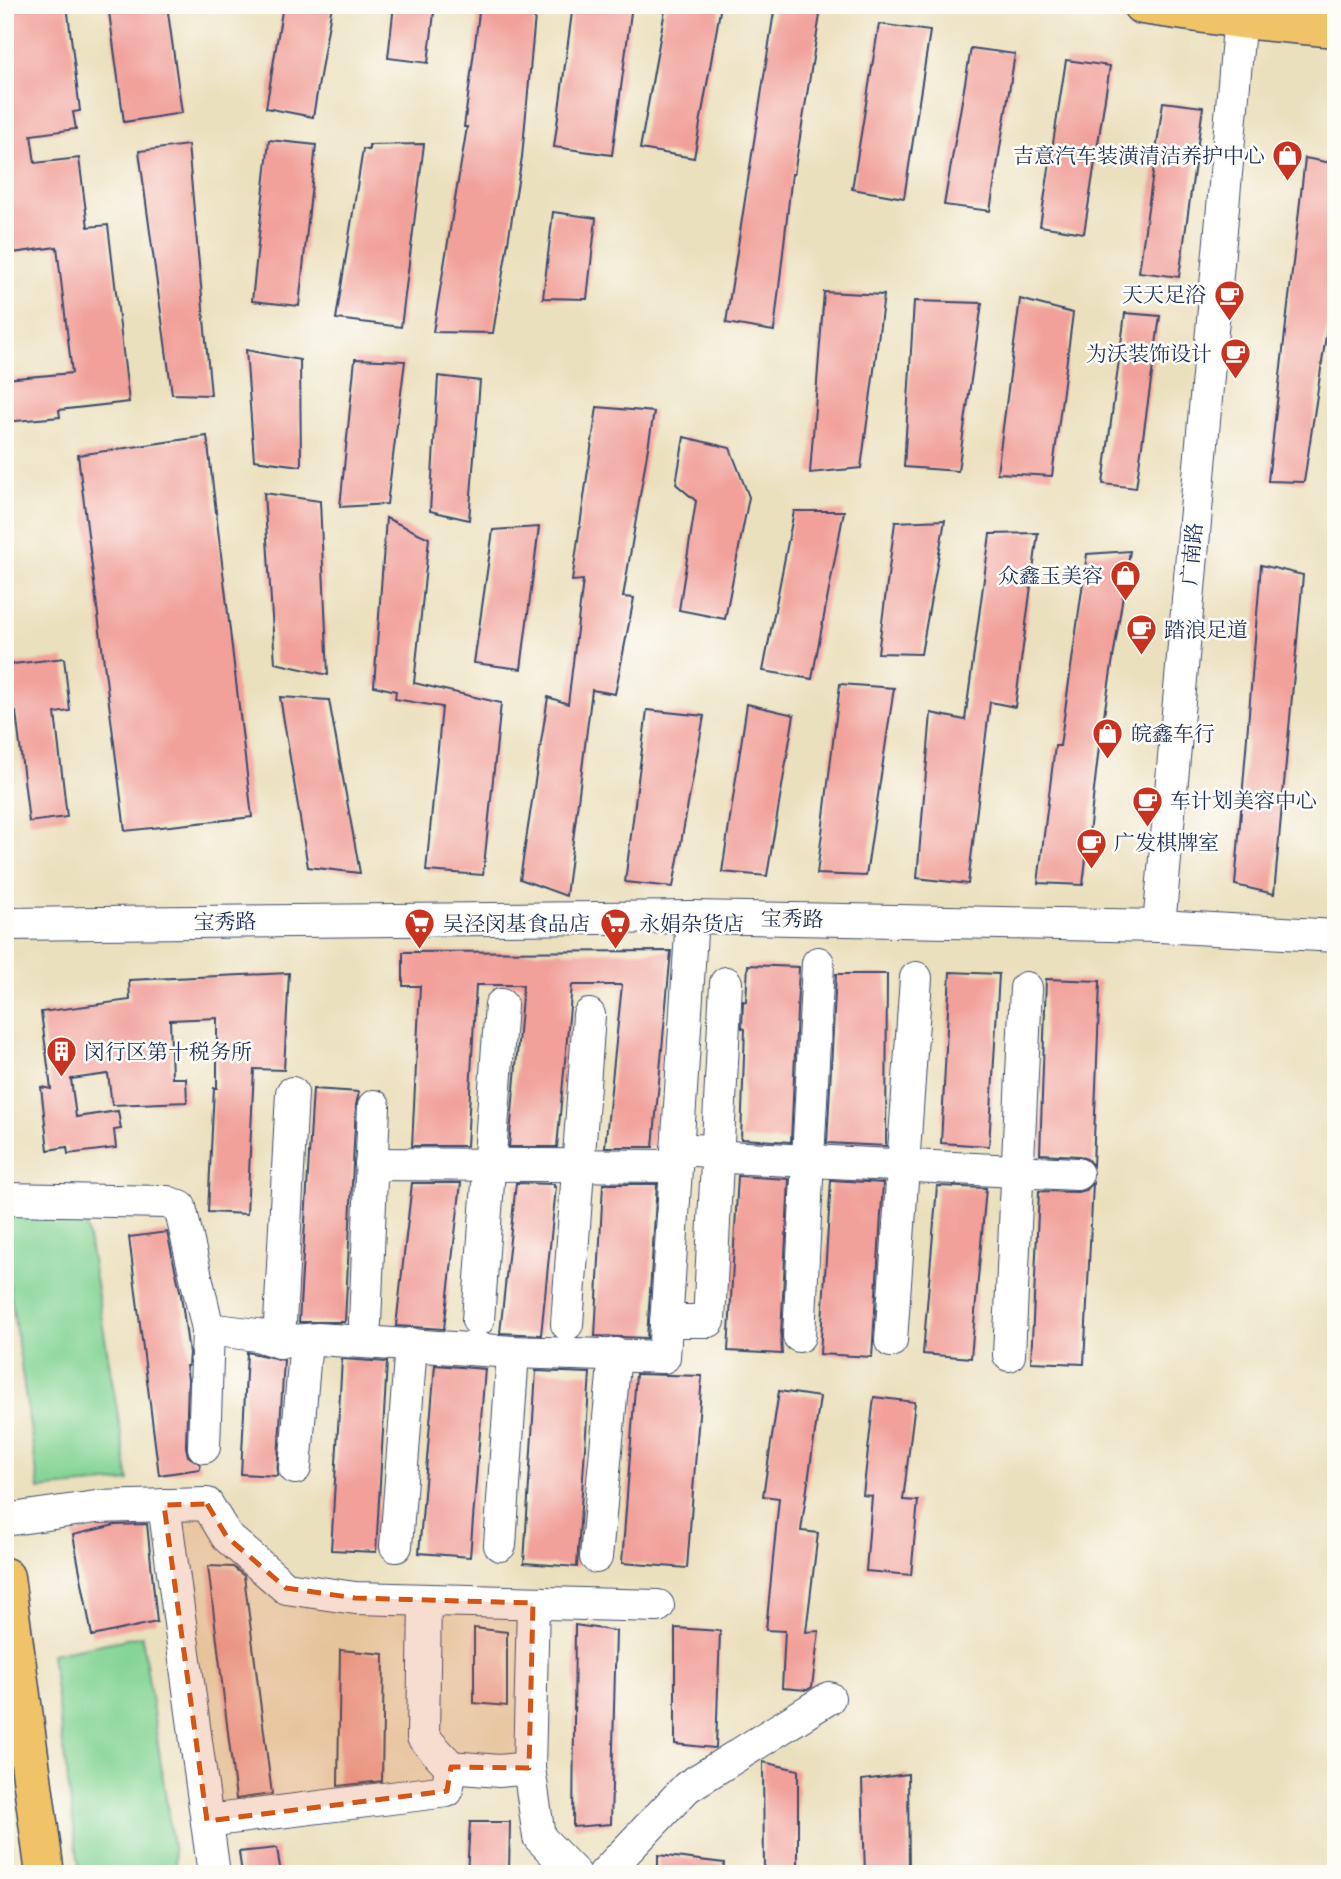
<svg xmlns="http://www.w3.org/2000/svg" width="1341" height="1879" font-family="'Old Standard TT','Noto Serif SC',serif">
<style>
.green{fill:#84d494;stroke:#508279;stroke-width:2}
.building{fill:#f1a09a}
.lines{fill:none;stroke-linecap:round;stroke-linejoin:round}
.minor-casing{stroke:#3a4a6c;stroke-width:34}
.major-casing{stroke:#3a4a6c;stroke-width:41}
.minor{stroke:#fff;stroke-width:32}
.major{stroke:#f0c369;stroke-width:38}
.marked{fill:#d45514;fill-opacity:0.2;stroke:#d45514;stroke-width:5;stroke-dasharray:14 9;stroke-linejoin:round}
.labels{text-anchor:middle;stroke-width:5;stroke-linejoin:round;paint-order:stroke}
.poi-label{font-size:21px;fill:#1b2f5e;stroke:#fdfcf7;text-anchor:start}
.street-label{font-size:21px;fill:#1b2f5e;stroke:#fdfcf7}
</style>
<rect width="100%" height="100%" fill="#fdfcf7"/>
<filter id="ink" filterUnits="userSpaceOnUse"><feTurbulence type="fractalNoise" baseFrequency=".0143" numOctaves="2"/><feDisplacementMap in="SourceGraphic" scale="14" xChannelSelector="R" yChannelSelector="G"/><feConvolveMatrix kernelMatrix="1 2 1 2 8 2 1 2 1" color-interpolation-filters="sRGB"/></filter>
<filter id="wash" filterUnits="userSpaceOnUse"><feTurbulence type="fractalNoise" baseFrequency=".00686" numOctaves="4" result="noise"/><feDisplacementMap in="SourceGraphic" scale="28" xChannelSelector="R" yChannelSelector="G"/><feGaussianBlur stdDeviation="1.57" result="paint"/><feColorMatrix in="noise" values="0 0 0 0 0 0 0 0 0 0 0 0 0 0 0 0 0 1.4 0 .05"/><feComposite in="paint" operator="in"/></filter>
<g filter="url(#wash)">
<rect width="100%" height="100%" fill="#ebe0bd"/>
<g class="green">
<path d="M 5,1213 L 84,1213 L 129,1481 L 39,1489 L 5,1255 Z"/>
<path d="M 142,1636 L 177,1874 L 80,1874 L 51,1654 Z"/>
</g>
<g id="blocks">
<g class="building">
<path d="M 5,5 L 67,5 L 80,111 L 73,112 L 76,129 L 31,135 L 35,163 L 79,158 L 88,227 L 108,225 L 129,402 L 59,410 L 60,417 L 5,422 L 5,379 L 72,373 L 57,247 L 5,254 Z"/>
<path d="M 108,5 L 167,5 L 182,113 L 124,122 Z"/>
<path d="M 283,5 L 332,5 L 313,117 L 266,108 Z"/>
<path d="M 394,5 L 435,5 L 428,63 L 388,58 Z"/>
<path d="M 480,5 L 536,5 L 522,157 L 493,333 L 433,332 L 467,127 L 464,127 Z"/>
<path d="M 573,5 L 632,5 L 612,155 L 554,147 Z"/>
<path d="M 666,5 L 721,5 L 694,158 L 640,149 Z"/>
<path d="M 775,5 L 821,9 L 794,174 L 792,174 L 774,331 L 726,323 Z"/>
<path d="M 879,24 L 930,31 L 904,198 L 852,189 Z"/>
<path d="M 971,48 L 1015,54 L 990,211 L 944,205 Z"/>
<path d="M 1066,60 L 1110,66 L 1084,233 L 1040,226 Z"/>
<path d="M 1163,102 L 1203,107 L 1179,277 L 1139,272 Z"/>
<path d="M 269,140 L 316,145 L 299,306 L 252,301 Z"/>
<path d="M 424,144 L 401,327 L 336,319 L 363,149 L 369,150 L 369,145 Z"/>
<path d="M 188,145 L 211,395 L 172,394 L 139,151 Z"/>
<path d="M 1305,158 L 1336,164 L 1336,269 L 1304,482 L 1268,481 Z"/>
<path d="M 553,212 L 596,218 L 587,299 L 543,298 Z"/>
<path d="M 824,292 L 884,295 L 861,468 L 810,473 Z"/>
<path d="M 1020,299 L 1073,313 L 1052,476 L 997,473 Z"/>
<path d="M 914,301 L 982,303 L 958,471 L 904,467 Z"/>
<path d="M 1125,313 L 1160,316 L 1136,488 L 1103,484 Z"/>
<path d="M 246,350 L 300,360 L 301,466 L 254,460 Z"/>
<path d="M 355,359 L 405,361 L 387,504 L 340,507 Z"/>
<path d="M 438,376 L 480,381 L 469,520 L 430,511 Z"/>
<path d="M 597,407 L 654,412 L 623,597 L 634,598 L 615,694 L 592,690 L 566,896 L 520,879 L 548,697 L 568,704 L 583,580 L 572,581 Z"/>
<path d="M 207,436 L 252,817 L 125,831 L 78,455 Z"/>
<path d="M 684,437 L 730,448 L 749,497 L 725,619 L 679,610 L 696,501 L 676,484 Z"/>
<path d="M 264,493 L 320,501 L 328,675 L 275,663 Z"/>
<path d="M 794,511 L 844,511 L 812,679 L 763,671 Z"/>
<path d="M 386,518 L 429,538 L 414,683 L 501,703 L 483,875 L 426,871 L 442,707 L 395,699 L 396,691 L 374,686 Z"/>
<path d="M 945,520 L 921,654 L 878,653 L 895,522 Z"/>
<path d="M 539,527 L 521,669 L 474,663 L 493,530 Z"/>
<path d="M 1038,533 L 1015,707 L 990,702 L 968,884 L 917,878 L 931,713 L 965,720 L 990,534 Z"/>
<path d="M 1130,551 L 1099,747 L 1083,885 L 1038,883 L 1055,746 L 1060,746 L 1087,554 Z"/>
<path d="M 1261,565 L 1303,575 L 1274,894 L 1235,885 Z"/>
<path d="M 64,658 L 70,711 L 55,713 L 67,817 L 29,822 L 16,712 L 5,713 L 5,665 Z"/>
<path d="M 840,684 L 894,688 L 866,876 L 817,874 Z"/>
<path d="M 280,697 L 329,700 L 360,873 L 308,867 Z"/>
<path d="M 747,704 L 794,715 L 767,876 L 722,872 Z"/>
<path d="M 647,710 L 704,716 L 673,887 L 625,882 Z"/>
<path d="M 671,951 L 653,1147 L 605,1147 L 622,985 L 572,985 L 557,1147 L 509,1147 L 523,985 L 476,985 L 467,1146 L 412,1146 L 420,986 L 403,986 L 403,952 Z"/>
<path d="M 748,965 L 799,967 L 791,1142 L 741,1139 L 745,1029 L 742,1028 L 743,1001 L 746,1002 Z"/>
<path d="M 950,972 L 999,974 L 989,1146 L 941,1143 Z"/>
<path d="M 289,973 L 284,1070 L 254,1069 L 247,1214 L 208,1212 L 214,1088 L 217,1088 L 217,1018 L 170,1020 L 172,1078 L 186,1078 L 187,1102 L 112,1105 L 108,1074 L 71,1079 L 76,1117 L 118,1111 L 121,1129 L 114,1130 L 116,1148 L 68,1154 L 67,1147 L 48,1150 L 41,1087 L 51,1089 L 41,1012 L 130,1000 L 129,980 Z"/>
<path d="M 836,974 L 887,974 L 886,1146 L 827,1143 Z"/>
<path d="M 1046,979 L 1100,981 L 1093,1166 L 1087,1159 L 1079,1156 L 1040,1154 Z"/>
<path d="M 313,1089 L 359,1092 L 356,1105 L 345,1322 L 299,1322 Z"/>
<path d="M 738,1176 L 789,1179 L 781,1335 L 782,1354 L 728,1351 Z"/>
<path d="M 831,1180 L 883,1183 L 872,1357 L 820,1354 Z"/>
<path d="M 412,1183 L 461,1183 L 444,1329 L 396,1326 Z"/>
<path d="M 516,1183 L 554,1184 L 554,1187 L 556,1187 L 541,1335 L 500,1333 Z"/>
<path d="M 1093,1183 L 1084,1364 L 1031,1362 L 1039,1191 L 1077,1192 L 1086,1190 Z"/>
<path d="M 603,1184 L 657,1184 L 647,1338 L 595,1336 Z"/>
<path d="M 937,1186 L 986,1188 L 971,1358 L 923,1354 Z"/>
<path d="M 167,1232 L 181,1295 L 189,1353 L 188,1366 L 186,1366 L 188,1379 L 186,1447 L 188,1456 L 200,1464 L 200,1469 L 159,1475 L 129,1237 Z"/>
<path d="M 247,1352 L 284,1360 L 277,1476 L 241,1474 Z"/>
<path d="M 342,1359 L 387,1362 L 376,1552 L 331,1550 Z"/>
<path d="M 435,1365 L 485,1369 L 470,1557 L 419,1553 Z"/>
<path d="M 536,1371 L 590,1373 L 577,1567 L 524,1563 Z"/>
<path d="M 636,1374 L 702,1376 L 687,1568 L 622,1563 Z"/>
<path d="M 779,1391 L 820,1397 L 801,1531 L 818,1533 L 806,1632 L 819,1631 L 812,1687 L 807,1690 L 782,1688 L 785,1631 L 766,1630 L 779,1498 L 763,1496 Z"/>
<path d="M 874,1397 L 915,1402 L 903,1500 L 918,1501 L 911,1575 L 866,1571 L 872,1496 L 863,1495 Z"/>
<path d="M 147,1524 L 157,1622 L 92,1636 L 73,1535 L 115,1525 Z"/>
<path d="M 208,1566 L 233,1567 L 244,1576 L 272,1794 L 236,1799 Z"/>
<path d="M 575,1625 L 616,1631 L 611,1824 L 573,1827 Z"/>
<path d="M 474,1628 L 507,1632 L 507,1706 L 474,1703 Z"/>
<path d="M 675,1628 L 720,1631 L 716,1747 L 714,1748 L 675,1744 Z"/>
<path d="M 340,1650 L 384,1654 L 382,1781 L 338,1786 Z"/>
<path d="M 763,1762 L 798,1770 L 798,1874 L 764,1873 Z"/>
<path d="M 908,1774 L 909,1874 L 865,1874 L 862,1780 Z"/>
<path d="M 470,1822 L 510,1822 L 509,1874 L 467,1874 Z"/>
<path d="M 277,1848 L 281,1874 L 242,1874 L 239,1852 Z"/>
<path d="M 658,1855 L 724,1863 L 723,1874 L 658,1874 Z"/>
</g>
</g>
</g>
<g filter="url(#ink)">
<use href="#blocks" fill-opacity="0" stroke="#3a4a6c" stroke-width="2"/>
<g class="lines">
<defs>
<g id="minor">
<path d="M 5,924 L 692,917 L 1159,926 L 1336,936"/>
<path d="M 1159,926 L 1241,5"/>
<path d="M 677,1149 L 710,1151 L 727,1157 L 1077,1174"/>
<path d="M 371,1164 L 676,1166"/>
<path d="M 5,1199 L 167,1202 L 180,1207 L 208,1329 L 257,1335 L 279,1342 L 318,1339 L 513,1352 L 664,1357 L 692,917"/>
<path d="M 478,1320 L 501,1005"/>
<path d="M 666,1321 L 709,1321 L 726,983"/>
<path d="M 365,1323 L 374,1106"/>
<path d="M 567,1324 L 589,1015"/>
<path d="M 799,1336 L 818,963"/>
<path d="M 891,1341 L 916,978"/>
<path d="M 279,1342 L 292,1093"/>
<path d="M 1009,1355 L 1026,988"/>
<path d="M 204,1447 L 208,1329"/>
<path d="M 295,1468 L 306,1340"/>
<path d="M 164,1505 L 214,1874"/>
<path d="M 5,1520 L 96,1507 L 207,1504 L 227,1537 L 286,1588 L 355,1598 L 658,1606"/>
<path d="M 500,1545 L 513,1352"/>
<path d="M 396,1546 L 411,1344"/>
<path d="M 596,1557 L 615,1354"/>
<path d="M 425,1600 L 423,1737 L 451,1767 L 499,1771 L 529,1768 L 539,1837 L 575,1874"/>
<path d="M 529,1768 L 533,1603"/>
<path d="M 207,1821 L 447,1791 L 451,1767"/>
<path d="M 604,1874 L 687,1787 L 829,1698"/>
</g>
<g id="major">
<path d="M 1142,5 L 1240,19 L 1336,28"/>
<path d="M 5,1577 L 45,1874"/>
</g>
</defs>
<use href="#minor" class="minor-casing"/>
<use href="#major" class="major-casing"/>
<use href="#minor" class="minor"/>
<use href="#major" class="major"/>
</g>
</g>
<path class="marked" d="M 207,1504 L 227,1537 L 286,1588 L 355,1598 L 533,1603 L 529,1768 L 451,1767 L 447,1791 L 207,1821 L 164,1505 Z"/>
<defs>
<symbol id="shop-pin" viewBox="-11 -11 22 30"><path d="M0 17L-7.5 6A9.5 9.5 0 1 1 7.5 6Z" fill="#c8321e" stroke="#fdfcf7"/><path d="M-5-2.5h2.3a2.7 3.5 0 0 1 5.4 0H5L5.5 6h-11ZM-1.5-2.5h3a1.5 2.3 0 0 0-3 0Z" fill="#fff"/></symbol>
<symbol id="cafe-pin" viewBox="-11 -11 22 30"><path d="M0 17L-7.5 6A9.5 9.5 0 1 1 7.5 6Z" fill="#c8321e" stroke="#fdfcf7"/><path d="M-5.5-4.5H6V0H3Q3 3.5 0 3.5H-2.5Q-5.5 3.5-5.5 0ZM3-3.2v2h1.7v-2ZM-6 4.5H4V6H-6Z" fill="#fff"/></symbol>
<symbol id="supermarket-pin" viewBox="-11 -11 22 30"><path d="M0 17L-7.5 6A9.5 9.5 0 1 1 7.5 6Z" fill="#c8321e" stroke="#fdfcf7"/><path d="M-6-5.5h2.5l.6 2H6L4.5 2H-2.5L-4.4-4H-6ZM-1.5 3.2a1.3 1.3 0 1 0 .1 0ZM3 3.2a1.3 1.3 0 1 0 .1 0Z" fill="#fff"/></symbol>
<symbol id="building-pin" viewBox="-11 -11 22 30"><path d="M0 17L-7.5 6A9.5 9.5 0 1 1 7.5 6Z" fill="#c8321e" stroke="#fdfcf7"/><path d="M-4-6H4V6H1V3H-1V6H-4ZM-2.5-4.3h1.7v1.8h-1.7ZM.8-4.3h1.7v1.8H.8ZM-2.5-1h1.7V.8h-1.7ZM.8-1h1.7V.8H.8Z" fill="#fff"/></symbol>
</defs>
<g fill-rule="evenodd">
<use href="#shop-pin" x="1270" y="138" width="35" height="47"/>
<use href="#cafe-pin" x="1212" y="278" width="35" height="47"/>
<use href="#cafe-pin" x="1218" y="336" width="35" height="47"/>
<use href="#shop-pin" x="1108" y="558" width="35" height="47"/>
<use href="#cafe-pin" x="1124" y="612" width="35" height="47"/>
<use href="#shop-pin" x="1090" y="716" width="35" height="47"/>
<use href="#cafe-pin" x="1130" y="784" width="35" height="47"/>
<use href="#cafe-pin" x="1074" y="826" width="35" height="47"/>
<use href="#supermarket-pin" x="402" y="906" width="35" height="47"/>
<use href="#supermarket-pin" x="598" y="906" width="35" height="47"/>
<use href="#building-pin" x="44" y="1034" width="35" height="47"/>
</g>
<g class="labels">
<g class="poi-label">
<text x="1265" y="163" text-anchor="end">吉意汽车装潢清洁养护中心</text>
<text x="1206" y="302" text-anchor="end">天天足浴</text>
<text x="1212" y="361" text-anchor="end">为沃装饰设计</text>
<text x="1103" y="583" text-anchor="end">众鑫玉美容</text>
<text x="1164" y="637">踏浪足道</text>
<text x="1131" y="741">皖鑫车行</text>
<text x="1170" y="808">车计划美容中心</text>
<text x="1114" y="850">广发棋牌室</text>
<text x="443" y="931">吴泾闵基食品店</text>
<text x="639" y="931">永娟杂货店</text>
<text x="84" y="1059">闵行区第十税务所</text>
</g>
<g class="street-label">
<text transform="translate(1192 554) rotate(-85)" y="7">广南路</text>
<text transform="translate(792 919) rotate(1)" y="7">宝秀路</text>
<text transform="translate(225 922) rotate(-1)" y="7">宝秀路</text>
</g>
</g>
<rect width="1341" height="1879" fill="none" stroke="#fdfcf7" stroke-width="28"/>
</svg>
